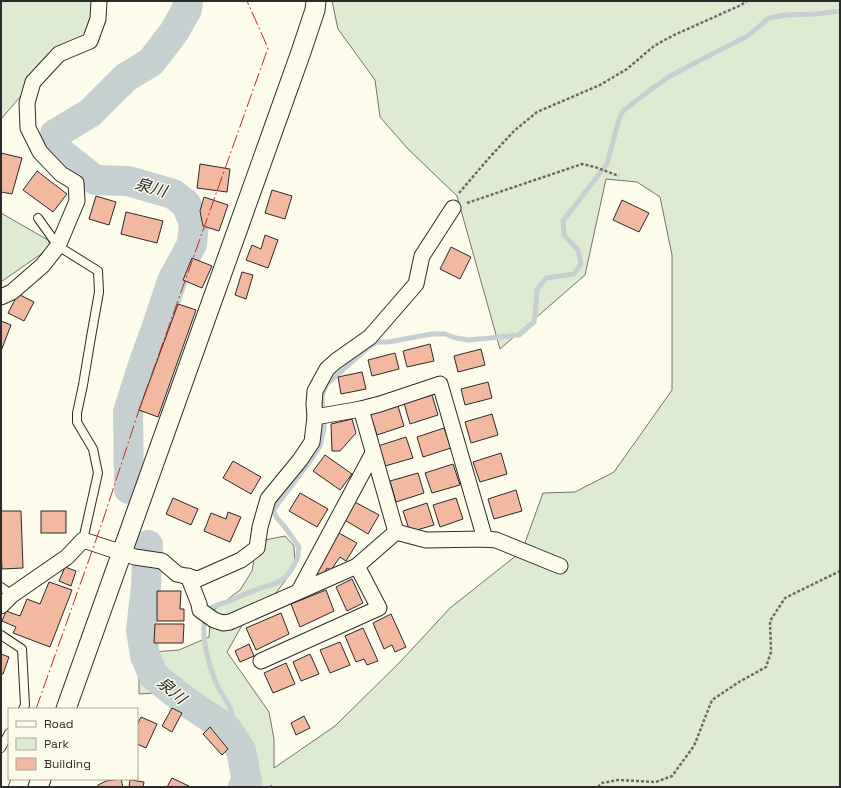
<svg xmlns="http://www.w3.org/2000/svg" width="841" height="788" font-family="'Space Grotesk','Noto Sans JP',sans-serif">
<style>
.green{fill:#deebd1;stroke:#74746e}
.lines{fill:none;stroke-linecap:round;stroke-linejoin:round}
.stream{stroke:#c7d0d0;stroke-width:5}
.river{stroke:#c7d0d0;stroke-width:30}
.building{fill:#f2b8a0;stroke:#2b2b2b}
.service-casing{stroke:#2b2b2b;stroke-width:10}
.minor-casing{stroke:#2b2b2b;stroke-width:17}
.tertiary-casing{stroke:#2b2b2b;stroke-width:21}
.path{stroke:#6a6964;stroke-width:2.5;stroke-dasharray:3 2;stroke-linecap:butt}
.service{stroke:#fdfbea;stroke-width:8}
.minor{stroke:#fdfbea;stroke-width:15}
.tertiary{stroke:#fdfbea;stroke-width:19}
.power{stroke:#c62828;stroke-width:1;stroke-dasharray:14 3 2 3;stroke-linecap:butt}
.labels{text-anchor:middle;stroke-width:3;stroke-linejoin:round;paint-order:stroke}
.water-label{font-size:16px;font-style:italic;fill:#2b2b2b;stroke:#fdfbea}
</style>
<rect width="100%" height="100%" fill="#fdfbea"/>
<g class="green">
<path d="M 1,1 L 96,1 L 90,41 L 33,82 L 1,119 Z"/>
<path d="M 332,1 L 840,1 L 840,787 L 272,787 L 271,785 L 271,787 L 242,787 L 247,782 L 242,735 L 205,709 L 174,692 L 139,694 L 139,653 L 179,650 L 209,637 L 211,612 L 240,590 L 252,571 L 254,559 L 265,540 L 285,536 L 294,546 L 295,567 L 276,593 L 245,620 L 227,652 L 269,712 L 274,739 L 274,768 L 335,726 L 401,661 L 450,608 L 522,551 L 543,493 L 575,492 L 614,472 L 672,390 L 672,255 L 660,197 L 637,182 L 606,179 L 585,275 L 500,349 L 457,196 L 408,149 L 380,117 L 375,80 L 338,29 Z"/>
<path d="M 1,213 L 48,240 L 51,247 L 1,282 Z"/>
</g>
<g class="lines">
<path class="stream" d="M 229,732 C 230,726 233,720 232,714 C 229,702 223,697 218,687 C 210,670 197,628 208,611 C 212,605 221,604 227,602 C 237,598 247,593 258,589 C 266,586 276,585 283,579 C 289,575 296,563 298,556 C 298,553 298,550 299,547 L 284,526 L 277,518 L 273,511 L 277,505 L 311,460 L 320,446 L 324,428 L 322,396 L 326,385 L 370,346 L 377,342 L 388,342 L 432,334 L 445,334 L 456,338 L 469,340 L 519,335 L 534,322 L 535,315 L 537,290 L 546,278 L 574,274 L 581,264 L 578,250 L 564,235 L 563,221 L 607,164 L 619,119 L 623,111 L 650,90 L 670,76 L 749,35 L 769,18 L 786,15 L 817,14 L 840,11"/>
<g class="river">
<path d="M 129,489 L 128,412 L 144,362 L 156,329 L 172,281 L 192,244 L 194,223 L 186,204 L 173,194 L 128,181 L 95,180 L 56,149 L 55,134 L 90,113 L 125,78 L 151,62 L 174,32 L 187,9 L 188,1"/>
<path d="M 148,545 L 146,586 L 141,630 L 145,656 L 154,676 L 184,700 L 227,729 L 241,750 L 247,782 L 243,787"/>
</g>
</g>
<g class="building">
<path d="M 1,153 L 22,158 L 12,194 L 1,192 Z"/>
<path d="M 200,164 L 230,169 L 227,192 L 197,188 Z"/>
<path d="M 37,171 L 67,194 L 53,212 L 23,190 Z"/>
<path d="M 272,190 L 292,196 L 285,219 L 265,213 Z"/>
<path d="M 96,196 L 116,202 L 109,225 L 89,219 Z"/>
<path d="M 204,197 L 228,205 L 219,231 L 203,226 L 200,211 Z"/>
<path d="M 622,200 L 649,213 L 639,232 L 613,220 Z"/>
<path d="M 126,212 L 163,221 L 157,243 L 121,234 Z"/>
<path d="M 265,235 L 278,240 L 268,268 L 246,260 L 252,245 L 261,249 Z"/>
<path d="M 451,247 L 471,257 L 460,279 L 440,269 Z"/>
<path d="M 192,258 L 212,266 L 202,288 L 183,280 Z"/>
<path d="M 242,272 L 253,275 L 246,299 L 235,295 Z"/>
<path d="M 18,294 L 34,302 L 24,321 L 8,313 Z"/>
<path d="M 178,304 L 196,310 L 158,417 L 139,410 Z"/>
<path d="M 1,321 L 11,325 L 1,351 Z"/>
<path d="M 430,344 L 434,361 L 407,367 L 403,351 Z"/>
<path d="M 481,349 L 485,365 L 458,372 L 454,356 Z"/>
<path d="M 395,353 L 399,369 L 372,376 L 368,360 Z"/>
<path d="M 362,372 L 366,389 L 341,394 L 338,377 Z"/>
<path d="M 488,382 L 492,398 L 465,405 L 461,389 Z"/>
<path d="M 432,395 L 438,415 L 410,424 L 404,403 Z"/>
<path d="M 398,406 L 404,426 L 377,435 L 370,414 Z"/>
<path d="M 492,414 L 498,435 L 471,443 L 465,422 Z"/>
<path d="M 352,419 L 356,433 L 340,451 L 332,451 L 331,424 Z"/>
<path d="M 444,428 L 451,448 L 423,457 L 417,437 Z"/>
<path d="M 406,437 L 413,458 L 385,466 L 378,446 Z"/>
<path d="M 501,453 L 507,474 L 480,482 L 473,462 Z"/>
<path d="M 325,455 L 352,474 L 340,490 L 313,471 Z"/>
<path d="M 233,461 L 261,477 L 251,494 L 223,478 Z"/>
<path d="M 453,464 L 460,485 L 432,493 L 425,473 Z"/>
<path d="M 418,473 L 424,493 L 396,502 L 390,481 Z"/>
<path d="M 516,490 L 522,511 L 494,519 L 488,499 Z"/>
<path d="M 300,493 L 328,509 L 317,527 L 289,511 Z"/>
<path d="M 173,498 L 198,509 L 191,525 L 166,514 Z"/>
<path d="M 456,498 L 463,519 L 440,527 L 433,505 Z"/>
<path d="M 353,501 L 379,515 L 368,534 L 343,519 Z"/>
<path d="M 427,503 L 434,525 L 410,532 L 403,511 Z"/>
<path d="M 1,511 L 21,511 L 23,568 L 2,569 L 1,550 Z"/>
<rect x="41" y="511" width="25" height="22"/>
<path d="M 228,512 L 241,517 L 230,542 L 204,531 L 211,513 L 226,519 Z"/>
<path d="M 337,532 L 357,543 L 346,561 L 340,557 L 331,570 L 327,568 L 323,575 L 313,573 Z"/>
<path d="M 65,567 L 76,571 L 71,586 L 59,581 Z"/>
<path d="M 352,579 L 363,603 L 347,611 L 336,587 Z"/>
<path d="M 49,582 L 72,590 L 50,647 L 13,633 L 16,627 L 2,621 L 6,611 L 20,616 L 27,599 L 40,604 Z"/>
<path d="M 326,590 L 334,611 L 300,627 L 291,604 Z"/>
<path d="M 157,591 L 181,591 L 180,609 L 184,609 L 184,621 L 157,621 Z"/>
<path d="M 281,613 L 289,634 L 256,650 L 246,628 Z"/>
<path d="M 391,614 L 406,647 L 395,652 L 392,645 L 384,649 L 373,623 Z"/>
<path d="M 155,624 L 184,624 L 183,643 L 154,643 Z"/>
<path d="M 363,628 L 378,661 L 367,665 L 364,659 L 356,662 L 345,636 Z"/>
<path d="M 340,642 L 350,665 L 330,673 L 320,650 Z"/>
<path d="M 249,644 L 254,656 L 240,662 L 235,651 Z"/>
<path d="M 1,654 L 9,657 L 3,674 L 1,673 Z"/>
<path d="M 310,654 L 319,674 L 301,681 L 293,662 Z"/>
<path d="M 286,663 L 295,684 L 273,693 L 264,673 Z"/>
<path d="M 172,708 L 182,713 L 172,732 L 162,726 Z"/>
<path d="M 304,716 L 310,728 L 296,735 L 291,723 Z"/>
<path d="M 141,717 L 157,724 L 146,748 L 137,744 L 137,725 Z"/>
<path d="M 210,727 L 228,749 L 222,755 L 203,734 Z"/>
<path d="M 172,778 L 191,787 L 167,787 Z"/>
<path d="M 121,779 L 123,787 L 98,787 L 98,785 L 106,781 Z"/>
<path d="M 130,780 L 144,782 L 143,787 L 129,787 Z"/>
</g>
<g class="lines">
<defs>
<g id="service">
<path d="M 38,218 L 58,246 L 98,271 L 99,292 L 91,337 L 83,385 L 77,413 L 77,422 L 93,449 L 98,473 L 83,540"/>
<path d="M 1,587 L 12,595"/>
<path d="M 1,635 L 22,649 L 25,705 L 23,709"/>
<path d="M 1,748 L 9,733"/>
</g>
<g id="minor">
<path d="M 1,297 L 12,292 L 43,265 L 58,246 L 77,201 L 76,183 L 61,174 L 40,152 L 28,128 L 27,103 L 33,82 L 59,54 L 90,41 L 98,19 L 99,1"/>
<path d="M 361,409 L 380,404 L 440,384 L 485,539"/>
<path d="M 315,417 L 361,409 L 396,532"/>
<path d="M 188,576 L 199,604 L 200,610 L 214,620 L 223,623 L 230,622 L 357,566"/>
<path d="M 299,591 L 373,453"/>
<path d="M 1,606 L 12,595 L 67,557 L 83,540 L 135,557 L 162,561 L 177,574 L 198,579 L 241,560 L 257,548 L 260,527 L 268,499 L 300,460 L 312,442 L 315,417 L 314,404 L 315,391 L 327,369 L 336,361 L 370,337 L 416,284 L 422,256 L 453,208"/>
<path d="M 261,661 L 379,608 L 357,566 L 396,532 L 426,540 L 485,539 L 496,540 L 560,566"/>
</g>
<g id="tertiary">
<path d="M 66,709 L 301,52 L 315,10 L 316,1"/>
<path d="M 38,787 L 41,779"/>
</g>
</defs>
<use href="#service" class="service-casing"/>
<use href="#minor" class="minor-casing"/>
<use href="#tertiary" class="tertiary-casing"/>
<g class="path">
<path d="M 459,193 L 489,158 L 514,131 L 537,112 L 600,85 L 627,69 L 654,46 L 672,36 L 741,5 L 747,1"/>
<path d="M 467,203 L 582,164 L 595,167 L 619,176"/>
<path d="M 598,787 L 602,783 L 618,780 L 656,782 L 672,776 L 694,746 L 712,700 L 739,682 L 766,667 L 771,652 L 770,621 L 785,598 L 840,571"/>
</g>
<use href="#service" class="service"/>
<use href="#minor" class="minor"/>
<use href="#tertiary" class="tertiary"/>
<g class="power">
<path d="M 36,709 L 103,520 L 139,410 L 268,48 L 247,1"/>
<path d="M 8,787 L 11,779"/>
</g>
</g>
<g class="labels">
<g class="water-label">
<text transform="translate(151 187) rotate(16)" y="6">泉川</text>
<text transform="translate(172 690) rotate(40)" y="6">泉川</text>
</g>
</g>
<rect width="841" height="788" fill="none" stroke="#2b2b2b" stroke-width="4"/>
<rect x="8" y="708" width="130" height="72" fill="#fdfbea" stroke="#a9a89e"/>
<rect x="16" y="721" width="20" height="6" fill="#fdfbea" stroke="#a9a89e"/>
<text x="44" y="728" font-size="12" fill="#2b2b2b">Road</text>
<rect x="16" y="738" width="20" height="12" fill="#deebd1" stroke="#a9a89e"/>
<text x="44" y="748" font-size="12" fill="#2b2b2b">Park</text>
<rect x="16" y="758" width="20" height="12" fill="#f2b8a0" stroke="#a9a89e"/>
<text x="44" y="768" font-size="12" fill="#2b2b2b">Building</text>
</svg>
